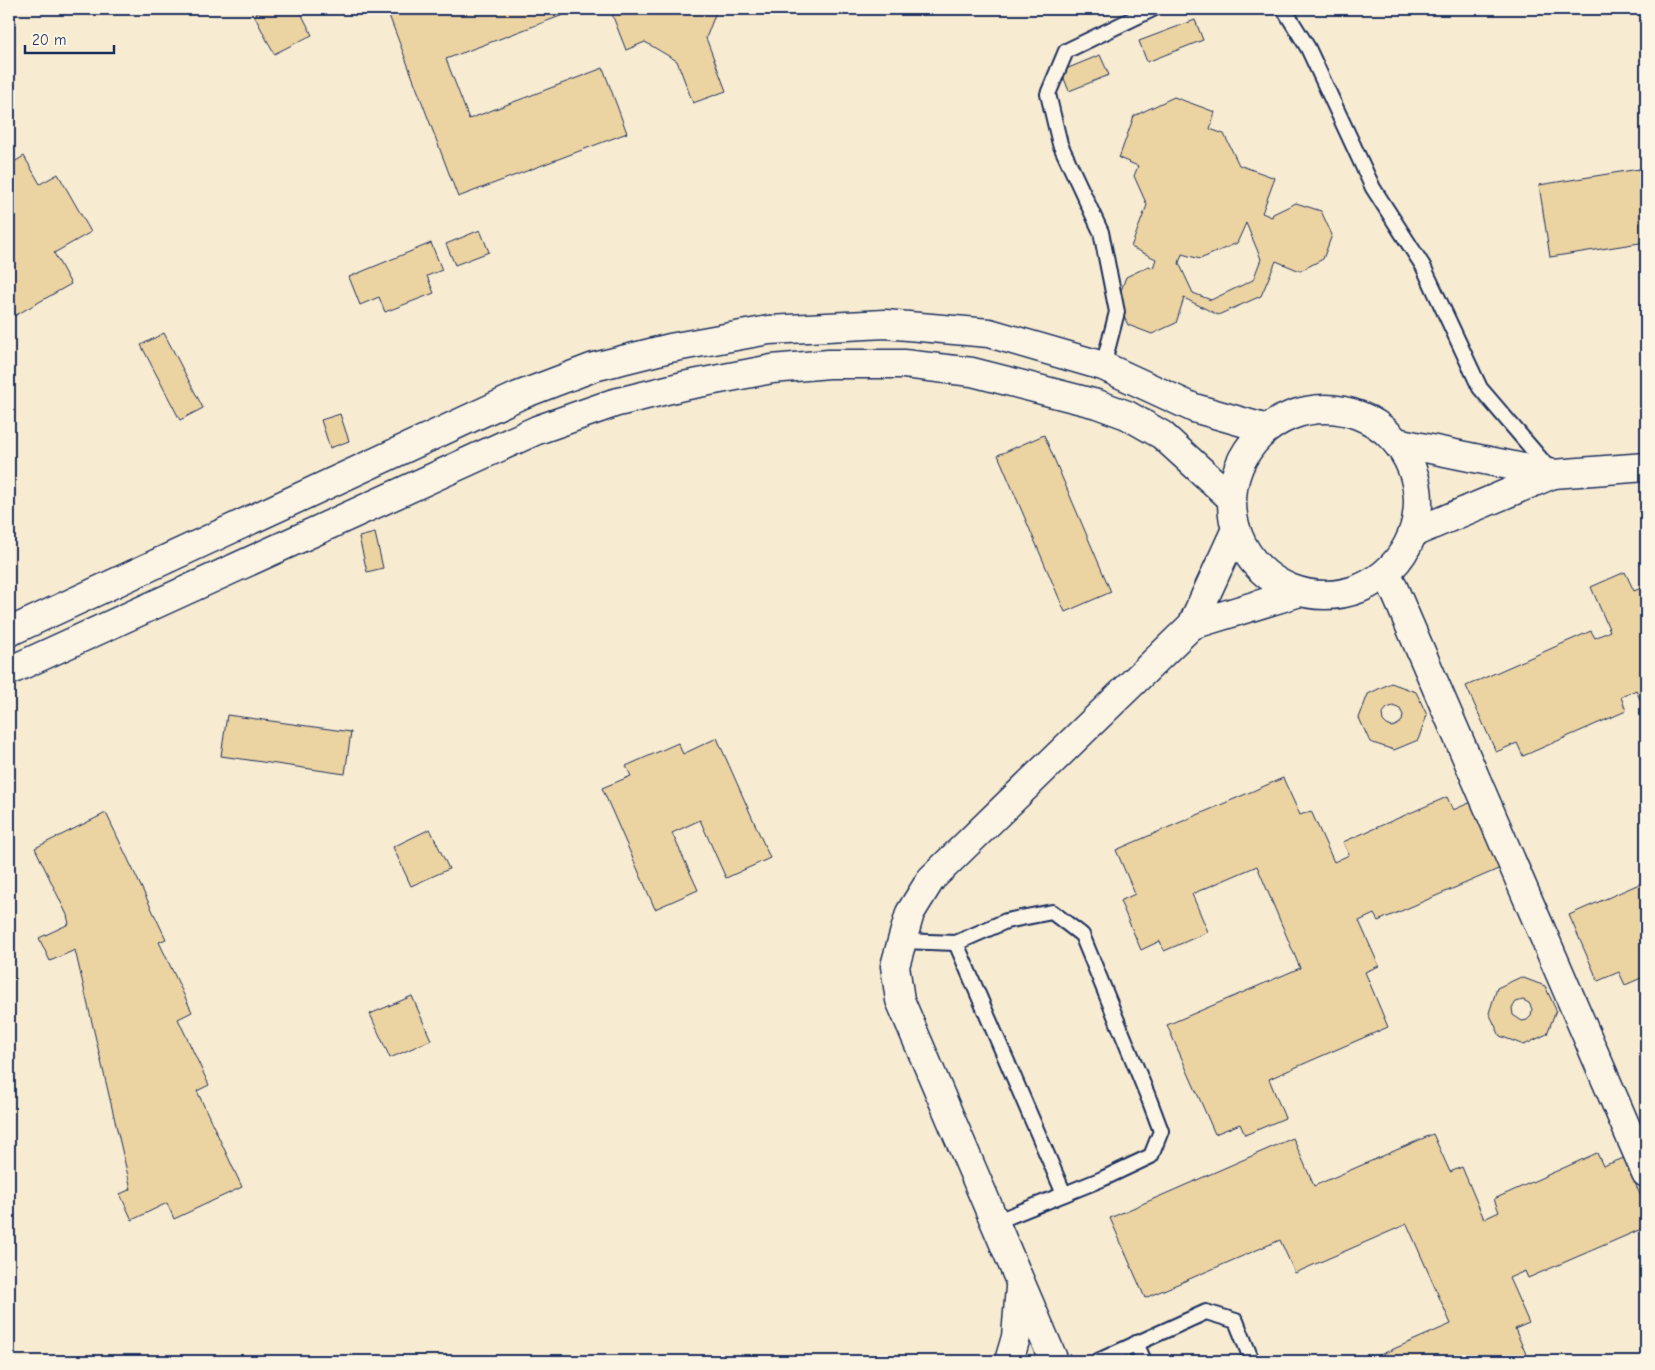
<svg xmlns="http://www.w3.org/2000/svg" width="1655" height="1370" font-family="'Comic Neue',sans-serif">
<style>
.building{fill:#ecd3a2;stroke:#1b2f5e;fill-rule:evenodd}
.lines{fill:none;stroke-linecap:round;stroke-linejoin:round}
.service-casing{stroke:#1b2f5e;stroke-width:18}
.minor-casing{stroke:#1b2f5e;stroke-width:31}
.service{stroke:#fcf5e5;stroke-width:14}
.minor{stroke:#fcf5e5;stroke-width:28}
</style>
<rect width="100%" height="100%" fill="#f7ebd1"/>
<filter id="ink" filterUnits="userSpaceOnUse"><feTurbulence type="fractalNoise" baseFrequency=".02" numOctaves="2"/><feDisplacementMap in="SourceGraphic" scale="10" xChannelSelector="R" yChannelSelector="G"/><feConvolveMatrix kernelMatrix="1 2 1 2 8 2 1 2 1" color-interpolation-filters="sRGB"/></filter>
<g filter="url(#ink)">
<g class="building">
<path d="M 266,9 L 299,9 L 312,35 L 274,54 L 254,15 Z"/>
<path d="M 389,9 L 579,9 L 446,59 L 469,119 L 603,68 L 627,133 L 458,197 L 387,10 Z"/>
<path d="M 610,9 L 723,9 L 716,12 L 706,38 L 726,91 L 693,103 L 677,61 L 645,42 L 626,50 Z"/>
<path d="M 1195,20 L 1203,40 L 1147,62 L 1139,41 Z"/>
<path d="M 1100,55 L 1109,75 L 1069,91 L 1061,71 Z"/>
<path d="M 1174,97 L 1215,112 L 1210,129 L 1224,134 L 1239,165 L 1275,178 L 1262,213 L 1272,217 L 1273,214 L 1296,203 L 1321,211 L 1332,235 L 1323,259 L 1300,271 L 1276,261 L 1261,296 L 1218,315 L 1184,298 L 1176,323 L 1152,334 L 1128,325 L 1117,301 L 1126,277 L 1149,266 L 1153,268 L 1156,259 L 1131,247 L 1147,205 L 1134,176 L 1138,166 L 1119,158 L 1134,116 ZM 1246,223 L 1261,259 L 1253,280 L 1211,300 L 1193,293 L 1179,263 L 1182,254 L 1200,259 L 1237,243 Z"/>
<path d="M 24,156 L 40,184 L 58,174 L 91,232 L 54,253 L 71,284 L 9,319 L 9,165 Z"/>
<path d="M 1639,169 L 1646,217 L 1646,242 L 1550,257 L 1539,185 Z"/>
<path d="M 480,230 L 489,252 L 455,265 L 446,244 Z"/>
<path d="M 431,243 L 442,270 L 427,276 L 434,293 L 385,312 L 379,297 L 360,305 L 349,277 Z"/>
<path d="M 164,333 L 203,408 L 180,420 L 141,345 Z"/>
<path d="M 340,414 L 349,441 L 330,448 L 321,420 Z"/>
<path d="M 1044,435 L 1111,592 L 1065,612 L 998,455 Z"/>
<path d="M 375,533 L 383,568 L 367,572 L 359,537 Z"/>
<path d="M 1625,572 L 1634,591 L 1646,586 L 1646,714 L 1636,690 L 1621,697 L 1626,711 L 1523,756 L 1517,743 L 1496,752 L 1466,686 L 1591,631 L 1595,638 L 1610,631 L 1591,587 Z"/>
<path d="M 1391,683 L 1416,692 L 1427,715 L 1418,740 L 1394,750 L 1370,742 L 1359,718 L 1368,694 ZM 1393,706 L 1400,709 L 1403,715 L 1402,721 L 1397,725 L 1392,727 L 1387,725 L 1383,721 L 1382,714 L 1387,708 Z"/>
<path d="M 227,715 L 351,732 L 345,774 L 221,756 Z"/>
<path d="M 717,738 L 770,858 L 726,878 L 700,820 L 672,833 L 698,890 L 655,909 L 602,788 L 631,776 L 626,766 L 678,743 L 683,754 Z"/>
<path d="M 1283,778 L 1300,815 L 1311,811 L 1334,862 L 1349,855 L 1343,842 L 1447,797 L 1453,810 L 1474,801 L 1503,867 L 1378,921 L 1374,914 L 1359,921 L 1379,966 L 1365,972 L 1388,1027 L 1269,1079 L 1285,1118 L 1245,1135 L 1240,1124 L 1215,1134 L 1167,1025 L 1300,968 L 1257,866 L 1192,894 L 1208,932 L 1164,951 L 1160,941 L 1141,950 L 1120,901 L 1135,894 L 1116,850 Z"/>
<path d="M 106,813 L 166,939 L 159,942 L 192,1012 L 178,1019 L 209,1085 L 197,1091 L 242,1187 L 174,1219 L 167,1203 L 132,1220 L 120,1194 L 131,1189 L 75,950 L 50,961 L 39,938 L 69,924 L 67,915 L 35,848 Z"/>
<path d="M 430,829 L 449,869 L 411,886 L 393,847 Z"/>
<path d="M 1646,881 L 1646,976 L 1625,985 L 1619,972 L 1598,981 L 1569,915 Z"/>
<path d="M 1521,977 L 1545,986 L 1556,1010 L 1547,1034 L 1524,1045 L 1500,1036 L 1489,1013 L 1497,988 ZM 1523,1000 L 1529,1003 L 1532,1009 L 1531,1016 L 1527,1020 L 1522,1021 L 1513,1015 L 1512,1008 L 1516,1002 Z"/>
<path d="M 412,996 L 431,1040 L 390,1058 L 370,1014 Z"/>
<path d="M 1433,1134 L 1450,1172 L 1462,1167 L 1484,1219 L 1499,1212 L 1494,1199 L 1597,1153 L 1603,1166 L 1624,1158 L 1646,1208 L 1646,1227 L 1528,1278 L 1525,1271 L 1509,1278 L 1529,1323 L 1515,1329 L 1529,1361 L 1366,1361 L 1451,1324 L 1407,1224 L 1295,1273 L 1280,1240 L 1145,1298 L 1110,1218 L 1293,1138 L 1314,1186 Z"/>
</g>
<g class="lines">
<defs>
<g id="service">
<path d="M 1284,9 L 1308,48 L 1373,188 L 1423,266 L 1480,388 L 1551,471"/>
<path d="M 1103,366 L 1117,312 L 1101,232 L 1060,144 L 1048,94 L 1066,51 L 1153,9"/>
<path d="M 902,941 L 956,943 L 1006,921 L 1052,912 L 1082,935 L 1149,1099 L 1161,1131 L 1151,1156 L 1102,1179 L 995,1222"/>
<path d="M 956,943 L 1064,1194"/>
<path d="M 1136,1343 L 1144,1361"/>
<path d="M 1098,1361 L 1206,1312 L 1236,1321 L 1252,1361"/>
</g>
<g id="minor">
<circle cx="1325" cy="502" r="93"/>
<path d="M 1396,442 L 1553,474 L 1646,467"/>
<path d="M 1413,533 L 1553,474"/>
<path d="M 1387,573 L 1646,1173"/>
<path d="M 1192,625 L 1300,592"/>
<path d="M 9,632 L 518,396 L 594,367 L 670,348 L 769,330 L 885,324 L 989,333 L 1103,366 L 1194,408 L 1267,429"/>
<path d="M 9,671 L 537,430 L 614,403 L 683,386 L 772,369 L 829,364 L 904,364 L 972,372 L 1097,404 L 1127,415 L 1162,435 L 1231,498"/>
<path d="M 1009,1361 L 1016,1337 L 1020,1287"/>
<path d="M 1054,1361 L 900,1000 L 895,966 L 902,941 L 910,913 L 931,879 L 1192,625 L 1236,529"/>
</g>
</defs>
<use href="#service" class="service-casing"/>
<use href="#minor" class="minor-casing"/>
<use href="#service" class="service"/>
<use href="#minor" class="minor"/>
</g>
</g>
<rect width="1655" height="1370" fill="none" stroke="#fcf5e5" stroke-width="30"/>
<rect x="15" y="15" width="1625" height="1340" fill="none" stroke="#1b2f5e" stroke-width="2" filter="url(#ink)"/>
<path d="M25 45v8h89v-8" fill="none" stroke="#1b2f5e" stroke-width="2.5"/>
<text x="32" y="45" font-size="15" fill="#1b2f5e" stroke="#fcf5e5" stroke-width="4" paint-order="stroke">20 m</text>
</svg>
